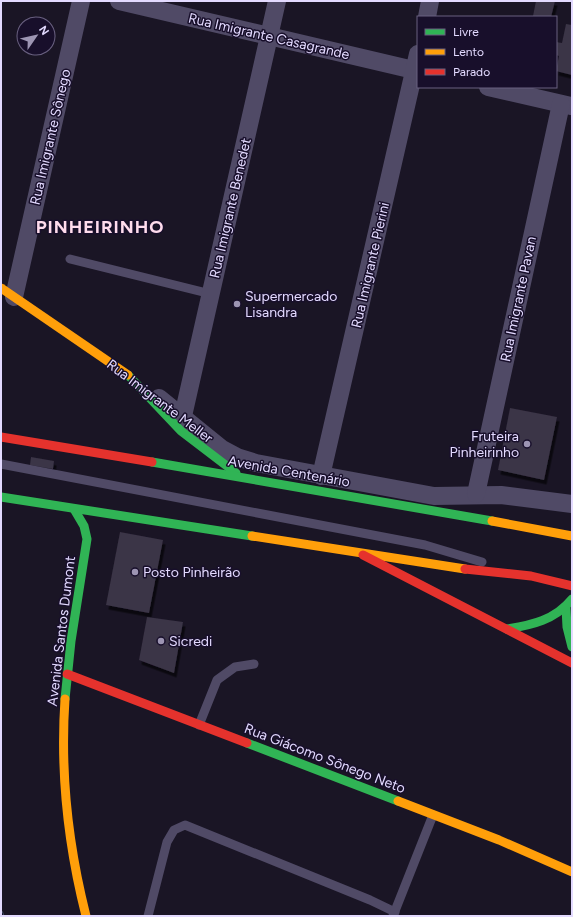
<svg xmlns="http://www.w3.org/2000/svg" width="573" height="917" font-family="Figtree,sans-serif">
<style>
.building{fill:#3a3446;filter:url(#shadow)}
.lines{fill:none;stroke-linecap:round;stroke-linejoin:round}
.lane{stroke:#504a66;stroke-width:9}
.street{stroke:#504a66;stroke-width:18}
.fast{stroke:#30b455;stroke-width:9}
.slow{stroke:#ff9f0a;stroke-width:9}
.jam{stroke:#e5322d;stroke-width:9}
.rail-casing{stroke:#495870;stroke-width:4.5}
.rail{stroke:#180f2b;stroke-width:3;stroke-dasharray:9;stroke-linecap:butt}
.poi-dot{fill:#9d95b3;stroke:#180f2b;stroke-width:1.5}
.labels{text-anchor:middle;stroke-width:3;stroke-linejoin:round;paint-order:stroke}
.street-label{font-size:14px;fill:#e3daff;stroke:#180f2b}
.poi-label{font-size:14px;fill:#e3daff;stroke:#180f2b;text-anchor:start}
.district-label{font-size:18px;font-weight:bold;letter-spacing:1px;fill:#ffdced;stroke:#180f2b}
</style>
<defs>
<filter id="shadow"><feDropShadow dx="2.5" dy="4.5" stdDeviation="0" flood-color="#0009"/></filter>
</defs>
<rect width="100%" height="100%" fill="#1a1525"/>
<g class="building">
<path d="M 536,1 L 555,1 L 551,17 L 533,16 Z"/>
<path d="M 566,24 L 572,25 L 572,75 L 556,71 L 559,56 L 556,55 L 556,42 L 562,43 Z"/>
<path d="M 510,408 L 557,417 L 544,480 L 498,470 Z"/>
<path d="M 31,457 L 54,461 L 53,469 L 30,465 Z"/>
<path d="M 120,532 L 163,540 L 149,613 L 106,605 Z"/>
<path d="M 147,617 L 183,622 L 174,673 L 139,660 Z"/>
</g>
<g class="lines">
<g class="lane">
<path d="M 70,259 L 211,294"/>
<path d="M 1,464 L 425,545 L 482,562"/>
<path d="M 199,725 L 217,680 L 235,667 L 254,664"/>
<path d="M 148,916 L 167,842 L 174,830 L 185,825 L 370,900 L 395,912"/>
<path d="M 393,916 L 433,815"/>
</g>
<g class="street">
<path d="M 119,1 L 418,71"/>
<path d="M 427,17 L 430,1"/>
<path d="M 488,87 L 571,106"/>
<path d="M 14,297 L 81,1"/>
<path d="M 159,398 L 222,449 L 237,457 L 256,463 L 434,496 L 501,495 L 572,504"/>
<path d="M 183,416 L 277,1"/>
<path d="M 321,476 L 418,54"/>
<path d="M 476,494 L 561,104"/>
</g>
<g class="fast">
<path d="M 128,375 L 181,431 L 236,473"/>
<path d="M 152,462 L 492,521"/>
<path d="M 1,497 L 252,536"/>
<path d="M 566,608 L 567,627 L 572,647"/>
<path d="M 507,629 C 532,625 555,620 572,599"/>
<path d="M 65,699 L 71,641 L 87,539 L 84,526 L 74,509"/>
<path d="M 247,743 L 398,801"/>
</g>
<g class="slow">
<path d="M 1,288 L 128,375"/>
<path d="M 492,521 L 572,536"/>
<path d="M 252,536 L 465,569"/>
<path d="M 65,699 C 60,773 68,845 86,916"/>
<path d="M 398,801 L 499,840 L 572,872"/>
</g>
<g class="jam">
<path d="M 1,437 L 152,462"/>
<path d="M 363,555 L 572,663"/>
<path d="M 465,569 L 531,576 L 572,586"/>
<path d="M 67,674 L 247,743"/>
</g>
<defs>
<path id="rail" d="M 1,913 L 2,916"/>
</defs>
<use href="#rail" class="rail-casing"/>
<use href="#rail" class="rail"/>
</g>
<g class="poi-dot">
<circle cx="237" cy="304" r="4"/>
<circle cx="527" cy="444" r="4"/>
<circle cx="135" cy="572" r="4"/>
<circle cx="161" cy="641" r="4"/>
</g>
<g class="labels">
<g class="street-label">
<text transform="translate(269 36) rotate(13)" y="5">Rua Imigrante Casagrande</text>
<text transform="translate(50 137) rotate(-77)" y="5">Rua Imigrante Sônego</text>
<text transform="translate(230 208) rotate(-77)" y="5">Rua Imigrante Benedet</text>
<text transform="translate(370 265) rotate(-77)" y="5">Rua Imigrante Pierini</text>
<text transform="translate(518 299) rotate(-78)" y="5">Rua Imigrante Pavan</text>
<text transform="translate(160 401) rotate(37)" y="5">Rua Imigrante Meller</text>
<text transform="translate(289 471) rotate(10)" y="5">Avenida Centenário</text>
<text transform="translate(61 631) rotate(-83)" y="5">Avenida Santos Dumont</text>
<text transform="translate(325 758) rotate(21)" y="5">Rua Giácomo Sônego Neto</text>
</g>
<g class="poi-label">
<text x="245" y="301">Supermercado<tspan x="245" dy="16">Lisandra</tspan></text>
<text x="519" y="441" text-anchor="end">Fruteira<tspan x="519" dy="16">Pinheirinho</tspan></text>
<text x="143" y="577">Posto Pinheirão</text>
<text x="169" y="646">Sicredi</text>
</g>
<g class="district-label">
<text x="100" y="233">PINHEIRINHO</text>
</g>
</g>
<rect width="573" height="917" fill="none" stroke="#e3daff" stroke-width="4"/>
<rect x="417" y="16" width="140" height="72" fill="#180f2b" stroke="#696080"/>
<rect x="425" y="29" width="20" height="6" fill="#30b455" stroke="#696080"/>
<text x="453" y="36" font-size="12" fill="#e3daff">Livre</text>
<rect x="425" y="49" width="20" height="6" fill="#ff9f0a" stroke="#696080"/>
<text x="453" y="56" font-size="12" fill="#e3daff">Lento</text>
<rect x="425" y="69" width="20" height="6" fill="#e5322d" stroke="#696080"/>
<text x="453" y="76" font-size="12" fill="#e3daff">Parado</text>
<g transform="translate(36 36) rotate(56)"><circle r="19" fill="#180f2b" stroke="#696080"/>
<path d="M0-3L7 15L0 10L-7 15Z" fill="#9d95b3"/>
<text y="-6" font-size="11" font-weight="bold" text-anchor="middle" fill="#e3daff">N</text>
</g>
</svg>
